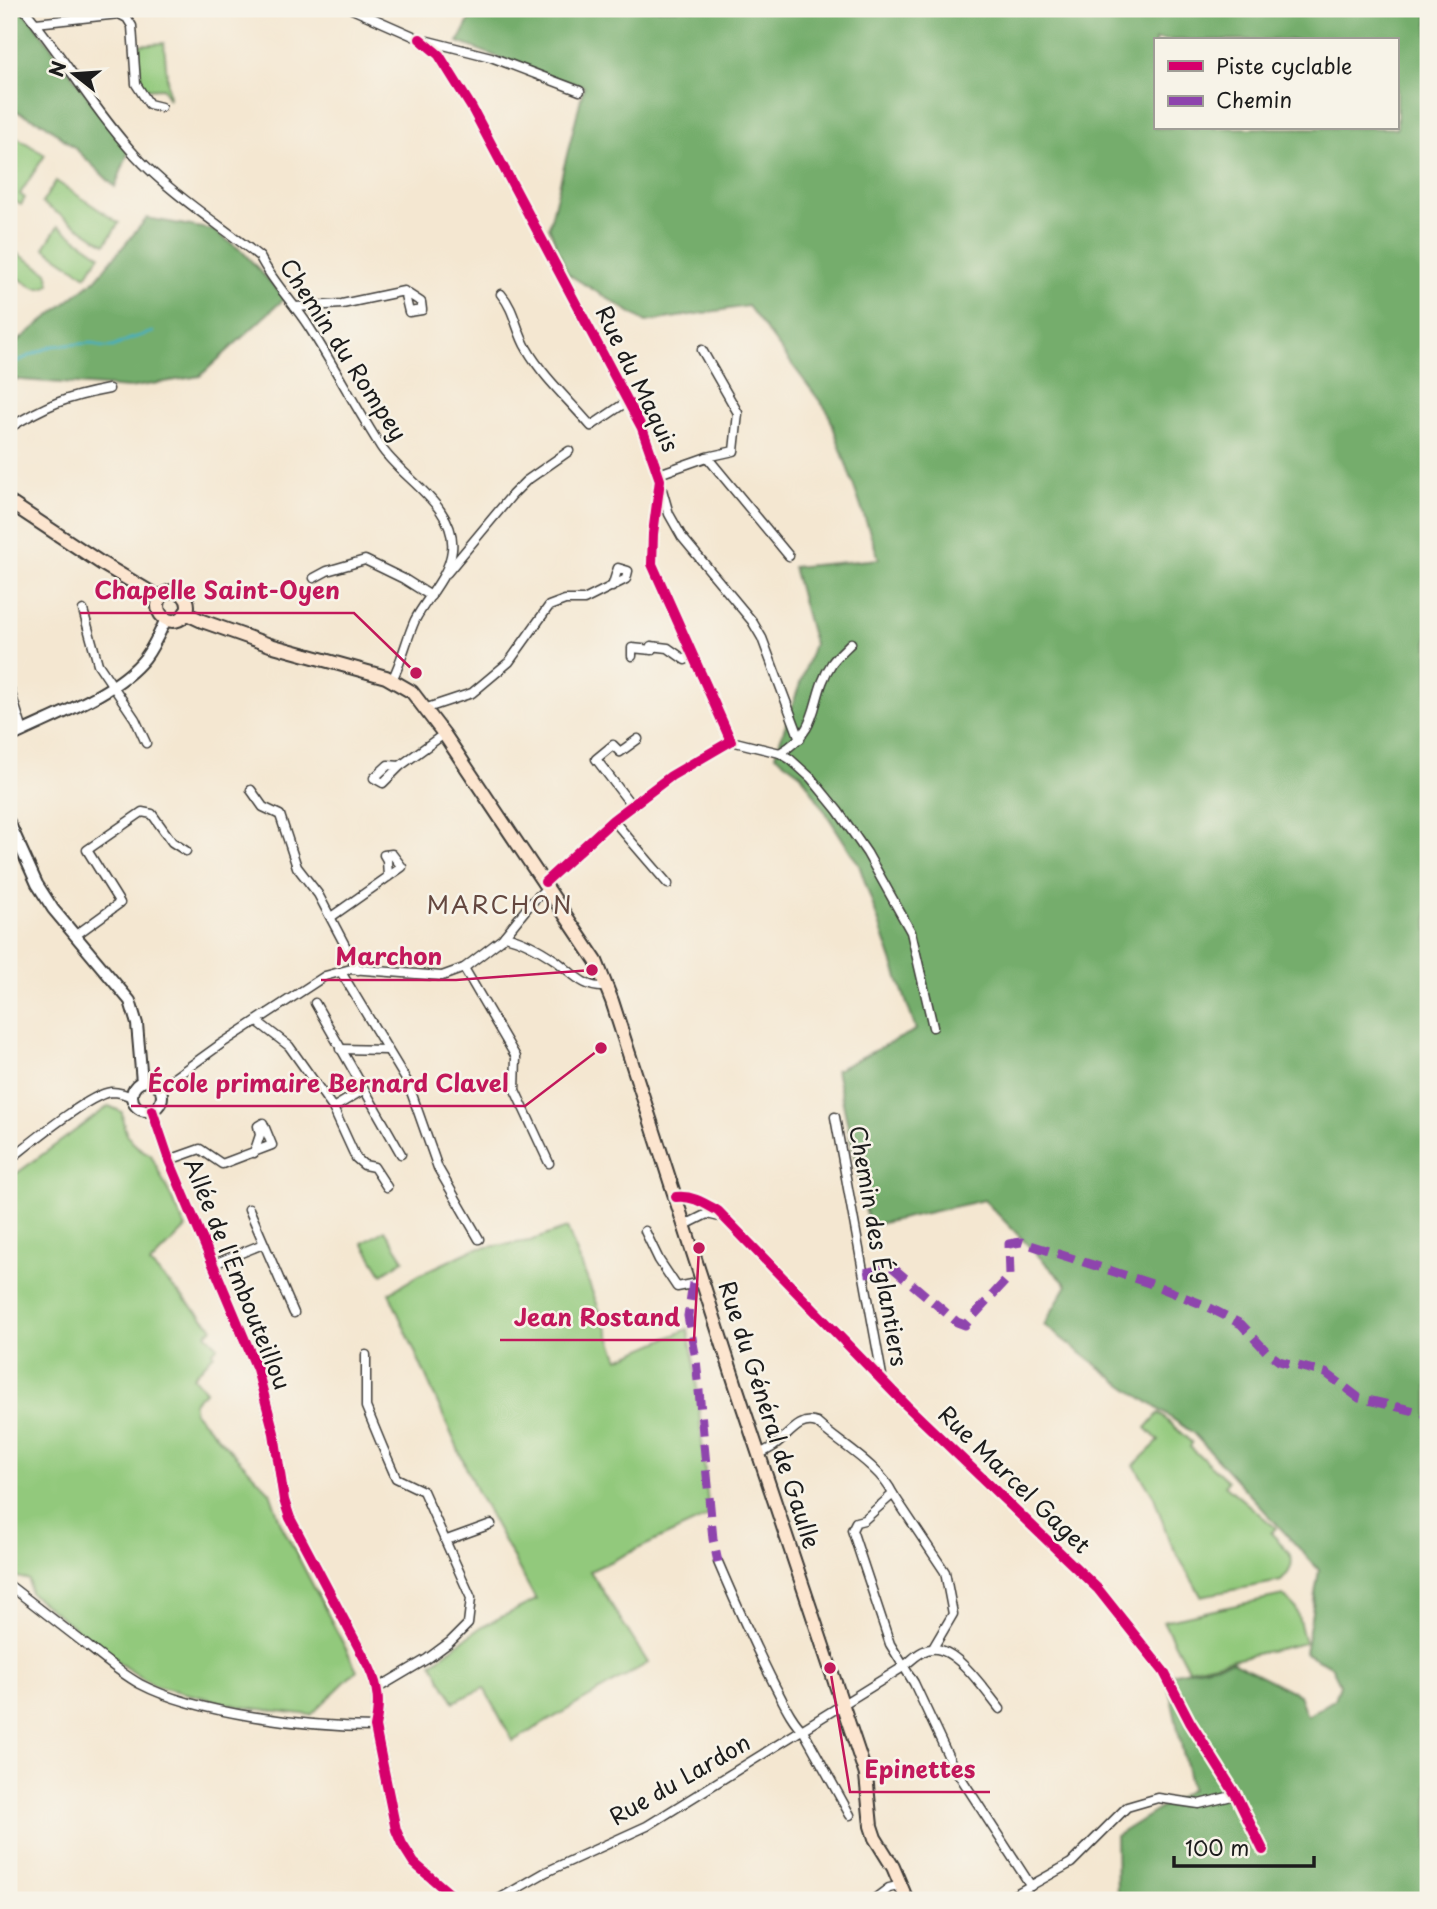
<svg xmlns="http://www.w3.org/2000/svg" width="1437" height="1909" font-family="'Playpen Sans',sans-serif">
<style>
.green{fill:#92c97c;stroke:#57724c;stroke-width:2}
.forest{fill:#75ad6c;stroke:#486444;stroke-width:2;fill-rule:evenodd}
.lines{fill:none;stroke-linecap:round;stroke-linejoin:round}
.stream{stroke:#43afc1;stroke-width:2.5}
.minor-casing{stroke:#3c3a37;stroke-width:11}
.tertiary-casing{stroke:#3c3a37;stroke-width:14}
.secondary-casing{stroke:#3c3a37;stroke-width:16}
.minor{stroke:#fff;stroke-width:8}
.tertiary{stroke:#fff;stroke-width:10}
.secondary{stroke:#fce5cf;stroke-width:12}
.quiet{stroke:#8e44ad;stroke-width:9;stroke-dasharray:18 9;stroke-linecap:butt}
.cycleway-casing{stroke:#f7f3e8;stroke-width:15}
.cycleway{stroke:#d6006c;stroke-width:10}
.labels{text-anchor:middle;stroke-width:5;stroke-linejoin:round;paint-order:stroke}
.street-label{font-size:23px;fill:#1c1c1c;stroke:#f7f3e8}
.neighbourhood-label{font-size:24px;letter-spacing:2px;fill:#64473f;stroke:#f7f3e8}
.leader{fill:none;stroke:#c2185b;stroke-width:2.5}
.callout-dot{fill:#c2185b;stroke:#f7f3e8;stroke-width:2.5}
.callout-label{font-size:24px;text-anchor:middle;font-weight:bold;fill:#c2185b;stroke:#f7f3e8;stroke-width:5;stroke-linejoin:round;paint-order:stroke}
</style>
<rect width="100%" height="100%" fill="#f7f3e8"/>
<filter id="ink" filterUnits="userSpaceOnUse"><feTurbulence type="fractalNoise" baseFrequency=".0143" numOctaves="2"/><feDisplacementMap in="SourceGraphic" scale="14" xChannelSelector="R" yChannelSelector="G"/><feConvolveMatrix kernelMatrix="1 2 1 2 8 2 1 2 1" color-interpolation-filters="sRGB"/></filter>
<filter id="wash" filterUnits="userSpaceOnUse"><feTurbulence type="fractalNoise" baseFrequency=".00686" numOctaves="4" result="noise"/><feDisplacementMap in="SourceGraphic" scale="28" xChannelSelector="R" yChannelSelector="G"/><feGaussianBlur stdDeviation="1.57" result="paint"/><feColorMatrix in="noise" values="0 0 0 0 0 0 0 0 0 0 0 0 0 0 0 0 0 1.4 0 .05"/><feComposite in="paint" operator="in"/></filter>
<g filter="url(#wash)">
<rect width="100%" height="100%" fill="#f4e7d1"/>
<g class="green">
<path d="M 164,43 L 169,100 L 163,88 L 142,89 L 136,45 Z"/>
<path d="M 9,132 L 45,155 L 20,194 L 25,198 L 21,205 L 9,198 Z"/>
<path d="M 56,181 L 119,223 L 105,244 L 42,203 Z"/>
<path d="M 58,226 L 100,255 L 86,276 L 44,248 Z"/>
<path d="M 12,250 L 47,272 L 50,284 C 36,296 22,279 9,271 L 9,252 Z"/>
<path d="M 109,1106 L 122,1112 C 123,1135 131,1145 151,1155 L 186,1228 L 150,1264 L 213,1328 L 206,1334 L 218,1346 L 212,1352 L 214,1354 L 193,1377 L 206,1391 L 194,1402 L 194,1412 L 270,1492 L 281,1524 L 357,1670 L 311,1715 L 243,1707 L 155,1686 L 125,1667 L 30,1593 L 29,1580 L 9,1575 L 9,1179 Z"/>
<path d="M 567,1228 L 619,1359 L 688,1329 L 695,1367 L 709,1516 L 590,1571 L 648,1663 L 513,1741 L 484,1688 L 454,1702 L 432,1663 L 481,1627 L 536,1600 L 476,1490 L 389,1293 L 421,1274 L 474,1249 L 530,1241 Z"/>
<path d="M 385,1230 L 404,1260 L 382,1274 L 363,1243 Z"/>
<path d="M 1159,1413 L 1192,1443 L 1190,1447 L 1228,1481 L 1225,1485 L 1276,1528 L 1271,1533 C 1287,1550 1303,1560 1281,1581 L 1201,1596 L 1169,1540 L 1154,1497 L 1134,1465 L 1159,1441 L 1146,1428 Z"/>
<path d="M 1283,1595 L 1296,1608 L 1305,1643 L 1188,1669 L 1163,1621 Z"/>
</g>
<g class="forest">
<path d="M 9,9 L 23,9 L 129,151 L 115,187 L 76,149 L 45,124 L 9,108 Z"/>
<path d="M 475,9 L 1428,9 L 1428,1900 L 1117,1900 L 1116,1836 L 1191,1789 L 1166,1675 L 1232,1661 L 1299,1695 L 1307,1716 L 1335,1699 L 1340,1684 L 1331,1666 L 1305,1653 L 1319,1570 L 1193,1433 L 1120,1383 L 1044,1325 L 1067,1285 L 984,1200 L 869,1226 L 836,1070 L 916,1030 L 859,865 L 801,774 L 775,755 L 814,644 L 793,567 L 879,559 L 828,412 L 748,306 L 646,322 L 568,274 L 549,227 L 584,86 L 553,78 L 458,42 ZM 1155,40 L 1397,40 L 1397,128 L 1155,128 Z"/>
<path d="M 147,218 L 213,230 L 242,251 L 285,298 L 200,376 L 129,388 L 9,379 L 9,348 L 96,279 Z"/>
</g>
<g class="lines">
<path class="stream" d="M 9,365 L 52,346 L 92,343 L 102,347 L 113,347 L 130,339 L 153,332"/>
</g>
</g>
<g filter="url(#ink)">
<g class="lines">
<defs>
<g id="minor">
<path d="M 24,9 C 63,56 94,110 135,155 C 171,194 219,224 260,257 C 273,283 294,303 309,327 C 334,366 356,408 381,447 C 401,478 457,506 452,550 C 449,577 427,597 415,620 C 406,640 402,661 392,680"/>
<path d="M 352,9 L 420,39 L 491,57 L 580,91"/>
<path d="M 36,23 L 119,14 L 127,18 L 132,26 L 136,84 L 149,104 L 161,107"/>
<path d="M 420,39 L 439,55 L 472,108 L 642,428 L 660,480 L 653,534 L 652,564 L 731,741 L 671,776 L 613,820 L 545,882"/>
<path d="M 501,294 C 515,310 516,331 527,349 C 543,377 570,401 591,426 L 628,401"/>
<path d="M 295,307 L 342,304 L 404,291 L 421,302 L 422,310 L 409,312 L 404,291"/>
<path d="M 702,350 L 738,413 L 734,451 L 707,457"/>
<path d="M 9,428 C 46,405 66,397 109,389"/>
<path d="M 659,474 L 707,457 L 789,556"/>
<path d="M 661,486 L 669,514 L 682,537 L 752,621 L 762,638 L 800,739"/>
<path d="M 447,573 L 512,495 L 526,481 L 569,451"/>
<path d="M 314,578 L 327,571 L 365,560 L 404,579 L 431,596"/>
<path d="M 83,610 L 98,664 L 135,719 L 146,743"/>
<path d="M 632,656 L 632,648 L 652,650 L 651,646 L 668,648 L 685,660 L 692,656"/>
<path d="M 9,687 L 23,731"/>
<path d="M 427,708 L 472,693 L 509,662 L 549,606 L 565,600 L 584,600 L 626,579 L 628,571 L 618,568 L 612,587"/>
<path d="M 731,741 L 780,753 L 790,759 L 811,778 L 838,811 L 867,853 L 911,932 L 933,1027"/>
<path d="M 780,753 C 823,728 809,698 832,663 C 837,656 845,649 851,643"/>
<path d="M 400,766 L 388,765 L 374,778 L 383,783 L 400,766 L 444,734"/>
<path d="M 251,790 L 263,807 L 280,815 L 297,867 L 318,894 L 358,970"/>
<path d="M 632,806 L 596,759 L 613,745 L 620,752 L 638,739"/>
<path d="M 613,820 L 668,884"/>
<path d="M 331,917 L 402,867 L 392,854 L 384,855 L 387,860 L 388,877"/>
<path d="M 76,935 L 120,903 L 87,850 L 142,812 L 152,814 L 172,842 L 186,851"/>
<path d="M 505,936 C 523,940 539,949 555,960 C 573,973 583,989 607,987"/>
<path d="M 464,968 L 516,1057 L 515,1090 L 549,1163"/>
<path d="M 341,972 L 408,1083 L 438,1168 L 479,1239"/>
<path d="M 315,1003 L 401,1154"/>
<path d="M 258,1022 L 289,1046 L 333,1108 L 356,1158 L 364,1165 L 374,1167 L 387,1187"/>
<path d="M 340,1049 L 387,1050"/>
<path d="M 160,1088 L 221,1044 L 325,976 L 351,969 L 442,976 L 464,968 L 502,939 L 532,902 L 548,887"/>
<path d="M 333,1108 L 363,1090"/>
<path d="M 835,1117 L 883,1381"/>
<path d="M 9,1160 C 28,1145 89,1094 111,1092 C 119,1092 126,1094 133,1098"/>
<path d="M 169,1160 L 200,1149 L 222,1164 L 272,1145 L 263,1123 L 258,1126 L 260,1135 L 254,1153"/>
<path d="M 676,1197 C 692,1195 704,1203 718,1211 L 907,1406 L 1098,1589 L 1164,1672 L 1190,1722 L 1236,1795 L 1263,1850"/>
<path d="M 249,1209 L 294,1313"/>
<path d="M 685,1225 L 707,1214 L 724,1218"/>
<path d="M 645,1231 L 659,1260 L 677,1287 L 703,1282"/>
<path d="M 214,1264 L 263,1244"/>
<path d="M 366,1355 L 366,1407 L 383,1448 L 396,1478 L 423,1491 L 471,1598 L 468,1624 L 450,1642 L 427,1659 L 378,1688"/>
<path d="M 759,1454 C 764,1452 769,1449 774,1446 C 788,1437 799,1416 817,1423 C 840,1444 880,1466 893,1494 L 864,1520 L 856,1522 L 852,1530 L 890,1644 L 914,1683 L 952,1764 L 1031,1886"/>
<path d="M 893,1494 L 945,1572 L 953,1614 L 933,1648"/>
<path d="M 447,1540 L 491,1524"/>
<path d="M 718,1562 C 736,1604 754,1645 775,1686 C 783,1701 791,1720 804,1732 L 850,1815"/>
<path d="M 9,1585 C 35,1605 62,1626 89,1647 C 105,1660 122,1674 140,1684 C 197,1714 310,1727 375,1727"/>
<path d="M 497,1900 L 546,1872 L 647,1826 L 903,1667 C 911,1661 920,1650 931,1649 C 956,1646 986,1692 1000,1709"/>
<path d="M 873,1900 L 889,1888 L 902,1885"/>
<path d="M 1005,1900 L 1071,1863 L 1127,1807 L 1158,1798 L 1199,1804 L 1236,1795"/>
</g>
<g id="tertiary">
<path d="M 9,738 C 50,717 116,695 145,658 C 154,646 160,632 166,619"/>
<path d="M 9,822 L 37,884 L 53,909 L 130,1001 L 137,1024 L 142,1082"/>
<circle cx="147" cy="1096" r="15"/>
<path d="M 152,1110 L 169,1160 L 257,1369 L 274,1433 L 284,1500 L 290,1518 L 369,1667 C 379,1688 380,1704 375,1727 L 396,1830 L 402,1844 L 414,1863 L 457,1900"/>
</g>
<g id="secondary">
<path d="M 9,502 L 101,563 L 160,598"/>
<circle cx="173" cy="606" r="15"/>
<path d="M 185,613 L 202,621 L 270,645 L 386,677 L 412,692 L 444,734 L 596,961 L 612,1001 L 736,1386 L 866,1775 L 871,1826 L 875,1838 L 893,1867 L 907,1900"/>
</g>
</defs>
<use href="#minor" class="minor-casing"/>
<use href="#tertiary" class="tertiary-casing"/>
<use href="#secondary" class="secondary-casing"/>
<use href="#minor" class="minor"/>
<use href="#tertiary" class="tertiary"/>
<use href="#secondary" class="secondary"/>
<g class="quiet">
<path d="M 865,1273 L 892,1267 L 957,1322 L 965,1325 L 1010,1276 L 1009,1244 L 1021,1242 L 1149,1283 L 1204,1305 L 1241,1324 L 1267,1352 L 1279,1361 L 1326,1373 L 1359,1398 L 1428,1414"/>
<path d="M 693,1283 L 688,1316 L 696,1359 L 713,1539 L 718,1562"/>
</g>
<defs>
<g id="cycleway">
<path d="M 420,39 L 439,55 L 472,108 L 642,428 L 660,480 L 653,534 L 652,564 L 731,741 L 671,776 L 613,820 L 545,882"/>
<path d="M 152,1110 L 169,1160 L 257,1369 L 274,1433 L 284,1500 L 290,1518 L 369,1667 C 379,1688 380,1704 375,1727 L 396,1830 L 402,1844 L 414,1863 L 457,1900"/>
<path d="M 676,1197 C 692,1195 704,1203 718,1211 L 907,1406 L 1098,1589 L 1164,1672 L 1190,1722 L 1236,1795 L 1263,1850"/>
</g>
</defs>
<use href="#cycleway" class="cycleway-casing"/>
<use href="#cycleway" class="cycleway"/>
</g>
</g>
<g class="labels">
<g class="street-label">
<text transform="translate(343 350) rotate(57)" y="8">Chemin du Rompey</text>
<text transform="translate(637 379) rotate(64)" y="8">Rue du Maquis</text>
<text transform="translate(878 1246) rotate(80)" y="8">Chemin des Églantiers</text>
<text transform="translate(237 1274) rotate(68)" y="8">Allée de l'Embouteillou</text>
<text transform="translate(769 1415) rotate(72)" y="8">Rue du Général de Gaulle</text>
<text transform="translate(1014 1480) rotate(44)" y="8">Rue Marcel Gaget</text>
<text transform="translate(680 1780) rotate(-30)" y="8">Rue du Lardon</text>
</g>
<g class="neighbourhood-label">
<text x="500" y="914">MARCHON</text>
</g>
</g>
<path class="leader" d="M416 673L354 613H80M592 970L456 980H321M601 1048L525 1106H131M699 1248L694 1340H500M830 1668L850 1792H990"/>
<g class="callout-dot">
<circle cx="416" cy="673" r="7"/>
<circle cx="592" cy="970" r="7"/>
<circle cx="601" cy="1048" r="7"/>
<circle cx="699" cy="1248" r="7"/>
<circle cx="830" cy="1668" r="7"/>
</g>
<g class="callout-label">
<text x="217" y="599">Chapelle Saint-Oyen</text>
<text x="389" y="965">Marchon</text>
<text x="328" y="1092">École primaire Bernard Clavel</text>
<text x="597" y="1326">Jean Rostand</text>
<text x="920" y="1778">Epinettes</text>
</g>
<rect width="1437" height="1909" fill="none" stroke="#f7f3e8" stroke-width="35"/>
<rect x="1154" y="38" width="245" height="91" fill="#f7f3e8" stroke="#9f9d96" stroke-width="2"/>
<rect x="1168" y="61" width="35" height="10" fill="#d6006c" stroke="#9f9d96" stroke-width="2"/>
<text x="1216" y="74" font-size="21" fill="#1c1c1c">Piste cyclable</text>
<rect x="1168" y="96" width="35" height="10" fill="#8e44ad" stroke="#9f9d96" stroke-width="2"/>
<text x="1216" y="108" font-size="21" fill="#1c1c1c">Chemin</text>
<g transform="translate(74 74) rotate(287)" stroke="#f7f3e8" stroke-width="5" paint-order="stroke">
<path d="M0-5L12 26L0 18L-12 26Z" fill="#1c1c1c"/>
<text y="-10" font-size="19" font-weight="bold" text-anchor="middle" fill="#1c1c1c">N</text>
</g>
<path d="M1174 1856v10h140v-10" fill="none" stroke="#1c1c1c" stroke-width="3.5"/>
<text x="1185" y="1856" font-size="21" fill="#1c1c1c" stroke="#f7f3e8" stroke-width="5" paint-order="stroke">100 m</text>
</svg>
